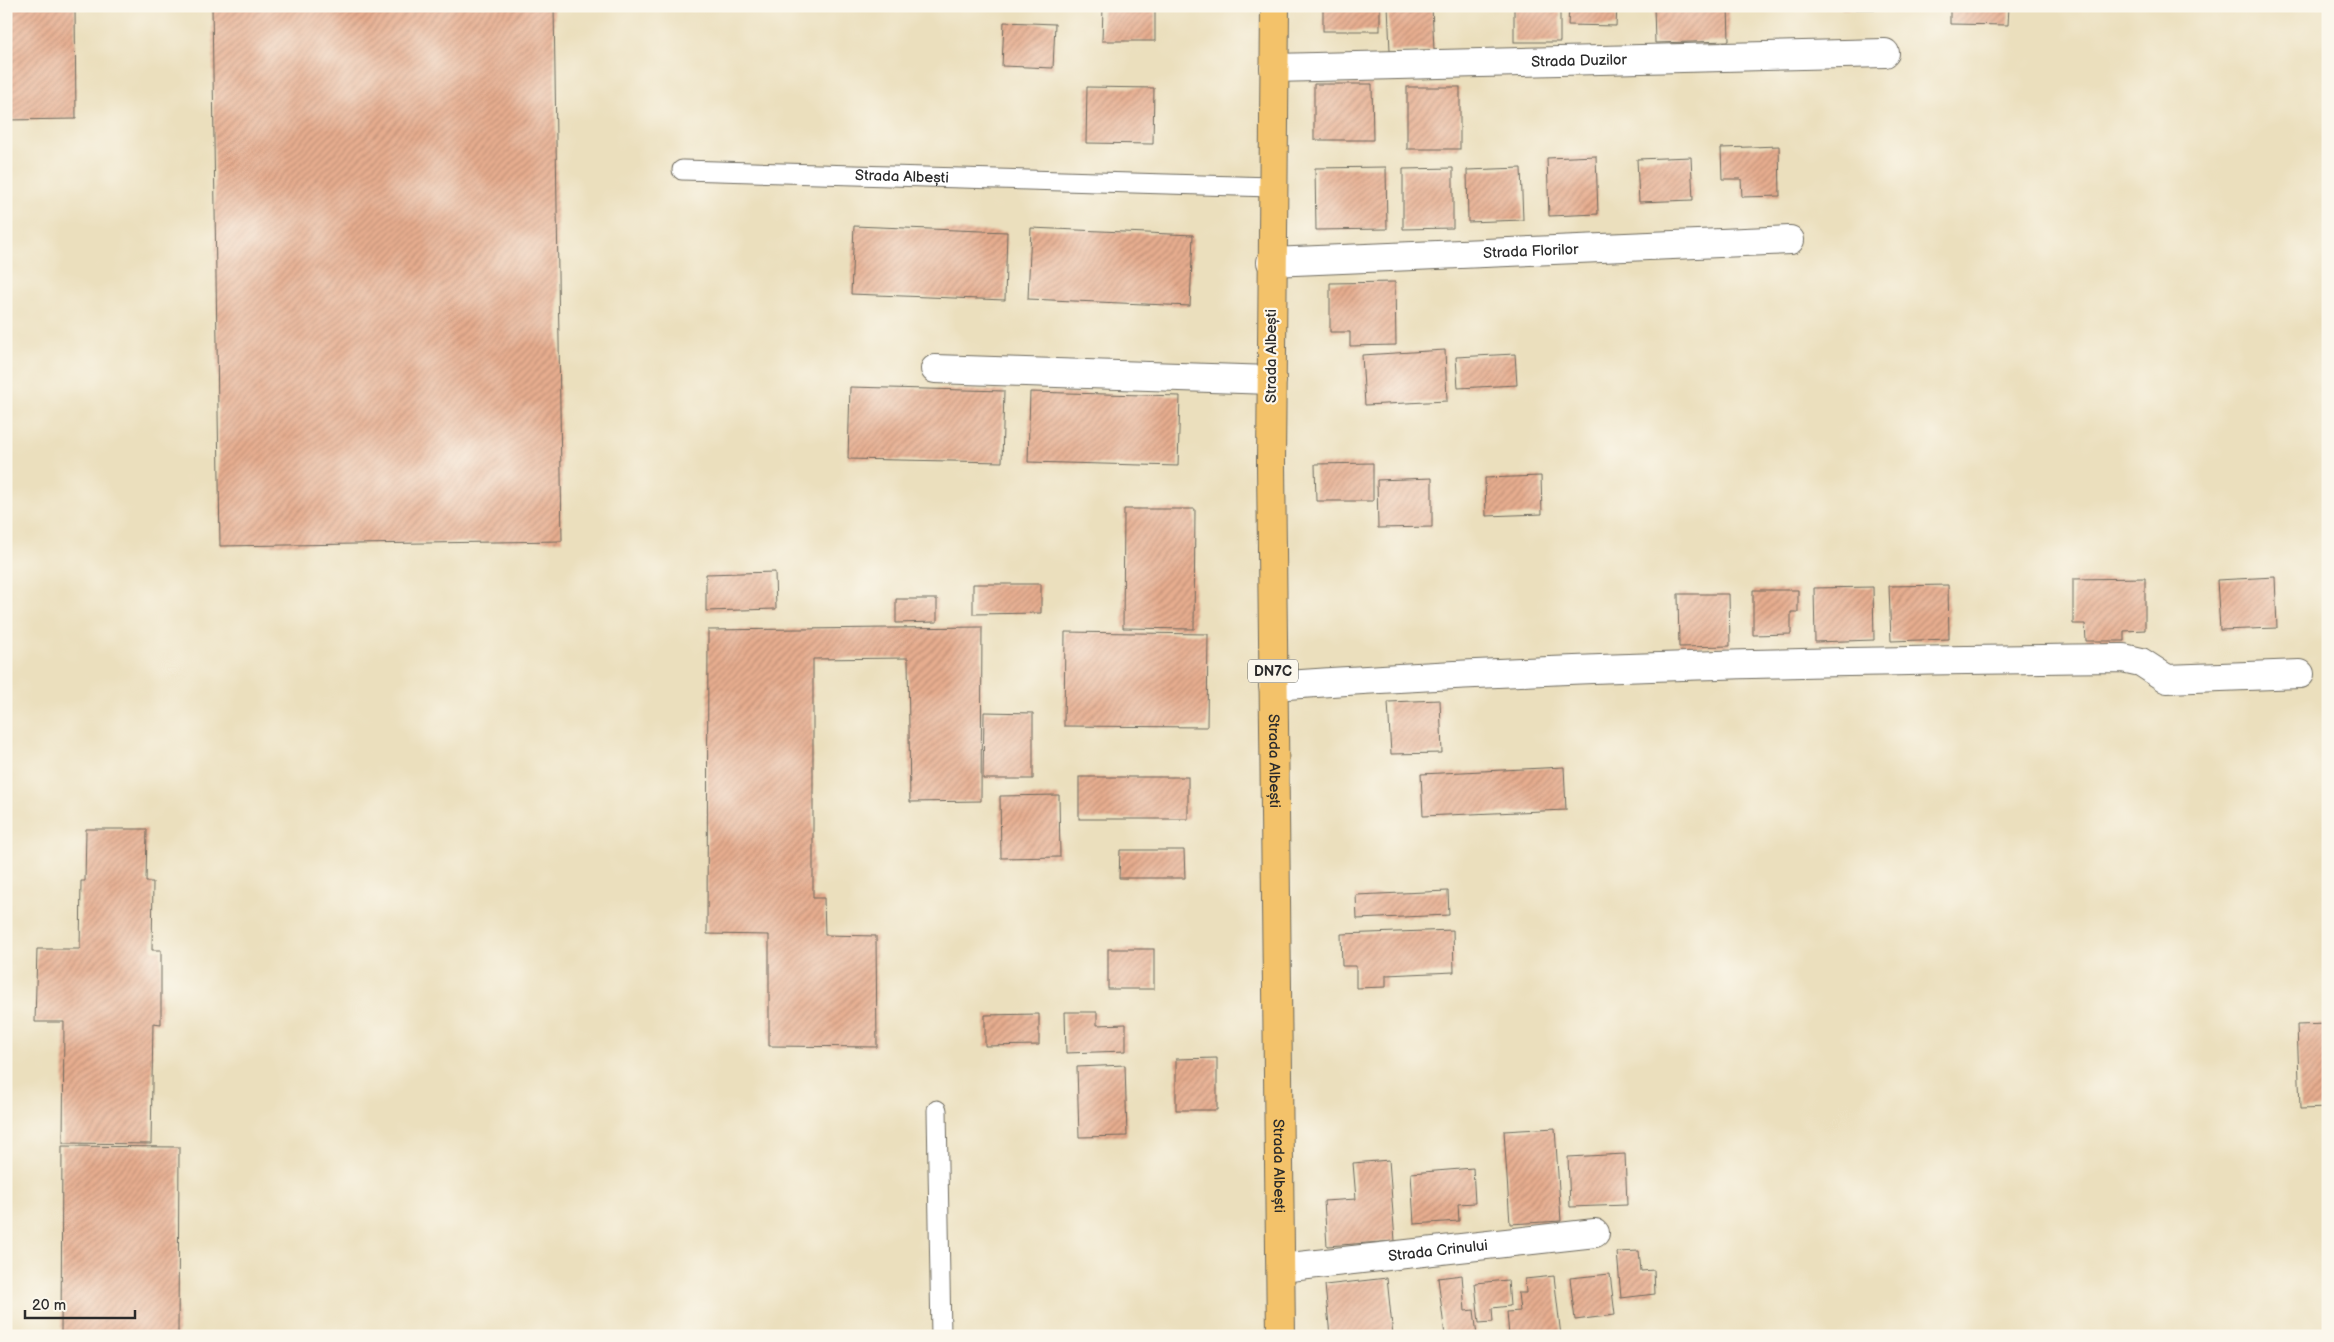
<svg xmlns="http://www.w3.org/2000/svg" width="2334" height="1342" font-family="'Balsamiq Sans',sans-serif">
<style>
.building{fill:url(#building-hatch)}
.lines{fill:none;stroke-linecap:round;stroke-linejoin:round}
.lane-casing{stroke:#6e6a5e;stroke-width:21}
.street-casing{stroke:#6e6a5e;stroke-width:30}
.primary-casing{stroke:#6e6a5e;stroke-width:30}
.lane{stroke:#fff;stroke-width:19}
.street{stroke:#fff;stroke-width:28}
.primary{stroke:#f3c26a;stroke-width:28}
.labels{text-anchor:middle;stroke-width:4.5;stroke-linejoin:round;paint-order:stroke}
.shield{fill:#fbf7ec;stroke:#696865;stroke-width:1}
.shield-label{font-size:14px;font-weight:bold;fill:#2b2b2b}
.street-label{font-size:15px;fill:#2b2b2b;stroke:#fbf7ec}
</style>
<defs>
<pattern id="building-hatch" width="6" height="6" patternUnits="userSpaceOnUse" patternTransform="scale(1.25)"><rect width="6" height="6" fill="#e7ad8f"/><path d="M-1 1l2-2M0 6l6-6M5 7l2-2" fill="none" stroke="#bb8d75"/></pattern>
</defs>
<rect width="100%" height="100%" fill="#fbf7ec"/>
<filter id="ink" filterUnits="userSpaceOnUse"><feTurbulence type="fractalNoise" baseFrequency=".02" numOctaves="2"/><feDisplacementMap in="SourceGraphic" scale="10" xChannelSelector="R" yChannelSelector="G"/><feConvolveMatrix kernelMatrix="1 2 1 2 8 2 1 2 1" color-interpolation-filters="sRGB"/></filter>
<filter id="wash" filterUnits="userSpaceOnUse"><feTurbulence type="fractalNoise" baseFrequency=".0096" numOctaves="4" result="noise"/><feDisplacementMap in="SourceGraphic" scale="20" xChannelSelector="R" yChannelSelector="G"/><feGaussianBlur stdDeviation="1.12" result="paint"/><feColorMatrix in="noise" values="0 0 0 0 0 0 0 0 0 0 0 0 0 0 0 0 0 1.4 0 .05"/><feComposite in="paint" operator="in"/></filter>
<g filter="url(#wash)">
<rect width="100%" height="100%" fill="#ebdfbd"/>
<g id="blocks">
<g class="building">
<path d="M 6,6 L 75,6 L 76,119 L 6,120 Z"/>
<path d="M 212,6 L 554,6 L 562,541 L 220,546 Z"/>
<path d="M 1103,6 L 1155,6 L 1155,41 L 1102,41 Z"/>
<rect x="1323" y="6" width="57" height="25"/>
<path d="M 1388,6 L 1432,6 L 1434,50 L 1390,51 Z"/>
<rect x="1514" y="6" width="46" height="36"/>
<path d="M 1569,6 L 1617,6 L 1616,26 L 1568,25 Z"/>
<path d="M 1654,6 L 1728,6 L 1729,41 L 1655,43 Z"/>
<rect x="1841" y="6" width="45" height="3"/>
<path d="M 1950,6 L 2009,6 L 2008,25 L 1950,24 Z"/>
<path d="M 1004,22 L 1055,24 L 1053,68 L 1002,66 Z"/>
<path d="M 1314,84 L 1372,84 L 1373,140 L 1314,140 Z"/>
<path d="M 1087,87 L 1154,88 L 1153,144 L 1086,143 Z"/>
<rect x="1407" y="87" width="53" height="62"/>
<path d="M 1779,146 L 1780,196 L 1742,197 L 1741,179 L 1722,179 L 1721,148 Z"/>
<path d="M 1596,156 L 1598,214 L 1549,216 L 1547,158 Z"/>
<path d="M 1691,157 L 1693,200 L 1639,202 L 1637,159 Z"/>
<path d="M 1386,167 L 1387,229 L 1316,230 L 1315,168 Z"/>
<path d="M 1453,168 L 1453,228 L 1403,229 L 1403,169 Z"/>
<path d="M 1521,168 L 1523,220 L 1468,222 L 1467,170 Z"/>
<path d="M 854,226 L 1007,232 L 1005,300 L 851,294 Z"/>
<path d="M 1031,228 L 1193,235 L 1190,306 L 1028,299 Z"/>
<path d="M 1395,282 L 1396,345 L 1350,346 L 1350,332 L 1330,332 L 1330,283 Z"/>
<path d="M 1445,350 L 1447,401 L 1365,405 L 1362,355 Z"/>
<path d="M 1515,354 L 1517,385 L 1458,388 L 1456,357 Z"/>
<path d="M 850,387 L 1004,391 L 1002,462 L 848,459 Z"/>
<path d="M 1030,392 L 1180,396 L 1178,466 L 1028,462 Z"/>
<path d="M 1373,463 L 1373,501 L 1316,501 L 1315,464 Z"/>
<path d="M 1541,476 L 1542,514 L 1486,516 L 1485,478 Z"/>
<path d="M 1432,478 L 1432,527 L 1378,528 L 1377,480 Z"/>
<path d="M 1124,509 L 1195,509 L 1194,629 L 1123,628 Z"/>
<path d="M 775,572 L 776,609 L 706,611 L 706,574 Z"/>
<path d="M 2275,577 L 2277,628 L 2220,630 L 2217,580 Z"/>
<path d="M 2145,578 L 2145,630 L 2124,631 L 2124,641 L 2086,641 L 2085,624 L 2073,624 L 2073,579 Z"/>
<path d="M 973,584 L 1041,584 L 1041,613 L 973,614 Z"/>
<path d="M 1948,585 L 1949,639 L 1891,641 L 1889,586 Z"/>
<path d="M 1873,587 L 1874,640 L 1815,642 L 1814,588 Z"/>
<path d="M 1753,590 L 1798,590 L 1798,612 L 1791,612 L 1791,634 L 1753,635 Z"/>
<path d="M 1678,594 L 1729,594 L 1730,646 L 1679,647 Z"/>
<path d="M 896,599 L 937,599 L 937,622 L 896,623 Z"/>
<path d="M 982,627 L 981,801 L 910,802 L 908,658 L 813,659 L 813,898 L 824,898 L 825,935 L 876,936 L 877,1047 L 769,1046 L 769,935 L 707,934 L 708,630 Z"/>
<path d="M 1065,632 L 1208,634 L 1207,727 L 1064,726 Z"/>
<path d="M 1440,700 L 1442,753 L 1391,754 L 1388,702 Z"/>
<path d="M 984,712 L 1033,713 L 1033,779 L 983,779 Z"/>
<path d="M 1564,767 L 1566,810 L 1423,816 L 1421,774 Z"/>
<rect x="1079" y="777" width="109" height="42"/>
<path d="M 1059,795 L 1060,857 L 1001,858 L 1000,796 Z"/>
<path d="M 86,829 L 147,829 L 146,882 L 153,882 L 152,950 L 161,950 L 161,1024 L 153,1023 L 151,1144 L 63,1143 L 64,1022 L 35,1022 L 37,949 L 80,949 L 81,881 L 85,881 Z"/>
<path d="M 1120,850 L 1184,850 L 1185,878 L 1119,878 Z"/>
<path d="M 1448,891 L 1449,915 L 1357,919 L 1356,895 Z"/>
<path d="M 1453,930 L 1454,972 L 1386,975 L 1386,987 L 1356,988 L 1356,966 L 1342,966 L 1341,934 Z"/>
<rect x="1108" y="949" width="46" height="40"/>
<path d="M 1065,1012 L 1097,1012 L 1097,1025 L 1126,1024 L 1126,1051 L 1066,1053 Z"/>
<path d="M 1039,1014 L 1039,1045 L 985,1046 L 985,1015 Z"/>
<path d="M 2328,1024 L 2328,1108 L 2300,1109 L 2297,1025 Z"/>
<path d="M 1217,1058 L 1217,1110 L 1176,1110 L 1176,1059 Z"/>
<path d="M 1125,1065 L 1127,1136 L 1079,1137 L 1077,1067 Z"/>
<path d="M 1555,1128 L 1561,1221 L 1510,1224 L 1504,1131 Z"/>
<path d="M 62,1146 L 179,1147 L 178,1336 L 61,1336 Z"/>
<path d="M 1625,1154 L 1627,1205 L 1570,1207 L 1568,1157 Z"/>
<path d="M 1389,1160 L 1395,1241 L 1327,1246 L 1324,1201 L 1356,1199 L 1353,1163 Z"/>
<path d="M 1473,1168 L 1475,1203 L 1458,1204 L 1459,1221 L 1414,1224 L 1411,1173 Z"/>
<path d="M 1639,1251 L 1641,1271 L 1654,1270 L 1655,1294 L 1621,1298 L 1617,1252 Z"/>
<path d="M 1610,1274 L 1615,1315 L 1575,1320 L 1570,1278 Z"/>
<path d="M 1462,1275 L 1465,1311 L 1474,1310 L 1477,1336 L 1445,1336 L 1438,1278 Z"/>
<path d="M 1554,1276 L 1561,1336 L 1509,1336 L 1507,1312 L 1520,1311 L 1518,1293 L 1526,1293 L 1525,1279 Z"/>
<path d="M 1387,1278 L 1393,1336 L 1330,1336 L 1325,1285 Z"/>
<path d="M 1508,1280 L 1510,1306 L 1492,1308 L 1493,1322 L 1479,1323 L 1475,1283 Z"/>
</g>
</g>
</g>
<g filter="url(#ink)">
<use href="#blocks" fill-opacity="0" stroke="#6e6a5e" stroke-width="1"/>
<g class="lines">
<defs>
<g id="lane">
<path id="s1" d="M 682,170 L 1272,187"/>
<path d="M 937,1110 L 941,1336"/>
</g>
<g id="street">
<path id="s2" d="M 1274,68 L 1885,53"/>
<path id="s3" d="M 1271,262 L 1790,240"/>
<path d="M 935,369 L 1272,380"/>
<path d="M 1273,686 C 1556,666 1839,661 2123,658 L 2141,662 L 2167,679 L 2300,674"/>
<path id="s4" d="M 1281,1268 L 1595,1233"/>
</g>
<g id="primary">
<path id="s5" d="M 1275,6 L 1271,464 L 1281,1336"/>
</g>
</defs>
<use href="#lane" class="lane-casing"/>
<use href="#street" class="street-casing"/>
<use href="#primary" class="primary-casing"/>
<use href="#lane" class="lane"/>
<use href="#street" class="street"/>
<use href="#primary" class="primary"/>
</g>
</g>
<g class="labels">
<rect class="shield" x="1248" y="659.5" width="50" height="23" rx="4"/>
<g class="shield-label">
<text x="1273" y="676">DN7C</text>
</g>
<g class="street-label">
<text dy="5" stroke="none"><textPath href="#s2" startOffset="305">Strada Duzilor</textPath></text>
<text dy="5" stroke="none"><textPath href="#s1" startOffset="220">Strada Albești</textPath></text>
<text dy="5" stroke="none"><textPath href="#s3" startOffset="260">Strada Florilor</textPath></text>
<text transform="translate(1271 356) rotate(-90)" y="5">Strada Albești</text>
<text dy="5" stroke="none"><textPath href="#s5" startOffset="755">Strada Albești</textPath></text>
<text dy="5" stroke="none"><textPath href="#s5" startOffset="1160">Strada Albești</textPath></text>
<text dy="5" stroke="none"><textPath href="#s4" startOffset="158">Strada Crinului</textPath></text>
</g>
</g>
<rect width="2334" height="1342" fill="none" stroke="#fbf7ec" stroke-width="25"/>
<path d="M25 1310v8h110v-8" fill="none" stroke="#2b2b2b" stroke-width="2.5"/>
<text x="32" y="1310" font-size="15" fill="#2b2b2b" stroke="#fbf7ec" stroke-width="4" paint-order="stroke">20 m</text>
</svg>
